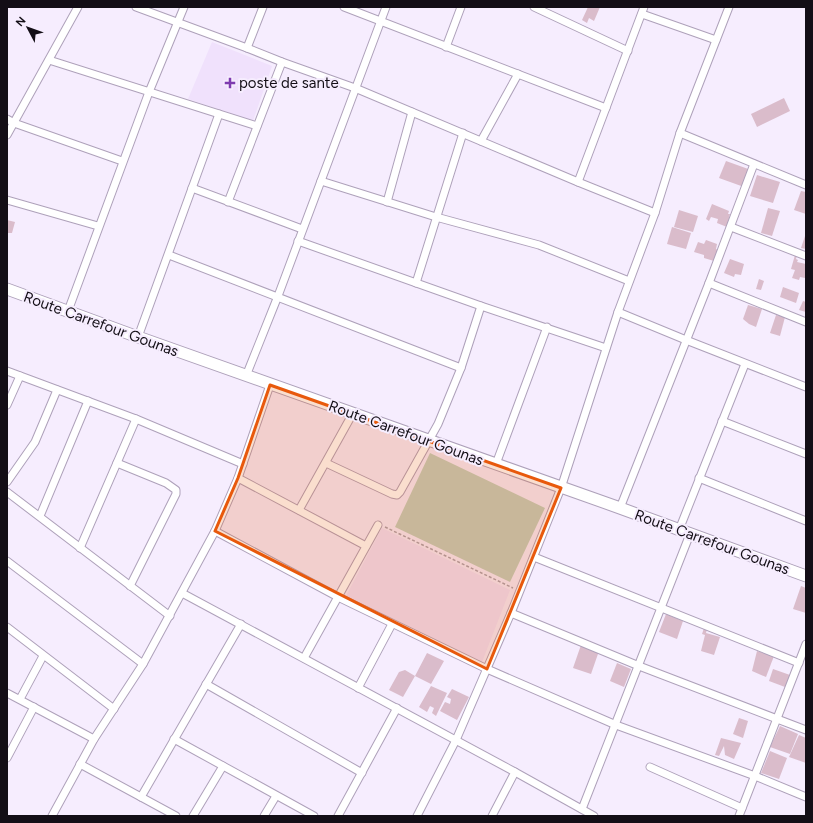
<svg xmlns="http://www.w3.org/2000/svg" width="813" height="823" font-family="Figtree,sans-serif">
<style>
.built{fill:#f0e1fc}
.green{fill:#c1cfbf}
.building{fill:#dabccb}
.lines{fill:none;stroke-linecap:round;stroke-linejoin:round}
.minor-casing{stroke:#aea1ba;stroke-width:9}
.secondary-casing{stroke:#aea1ba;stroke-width:13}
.path{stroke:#a9a1af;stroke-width:1.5;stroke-dasharray:3 2;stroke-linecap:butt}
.minor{stroke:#fff;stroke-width:7}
.secondary{stroke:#fff;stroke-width:11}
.marked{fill:#e8590c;fill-opacity:0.2;stroke:#e8590c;stroke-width:3;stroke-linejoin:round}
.poi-dot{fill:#7e3baf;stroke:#f6edfe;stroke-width:1.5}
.labels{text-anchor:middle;stroke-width:4;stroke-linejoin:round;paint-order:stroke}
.poi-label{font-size:15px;fill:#130e16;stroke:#f6edfe;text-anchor:start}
.street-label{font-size:15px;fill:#130e16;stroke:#f6edfe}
</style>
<rect width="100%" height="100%" fill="#f6edfe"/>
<g class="built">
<path d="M 212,42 L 272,66 L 253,121 L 188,99 Z"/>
<path d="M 382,528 L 510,590 L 482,662 L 346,596 Z"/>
</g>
<path class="green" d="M 430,453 L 545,508 L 510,582 L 395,527 Z"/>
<g class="building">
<path d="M 588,7 L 600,7 L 594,21 L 589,18 L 587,23 L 582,20 Z"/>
<path d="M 784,98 L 790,111 L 757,127 L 751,114 Z"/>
<path d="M 726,161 L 751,170 L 744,187 L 719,178 Z"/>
<path d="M 757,175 L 780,182 L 773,203 L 750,196 Z"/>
<path d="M 801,191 L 806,192 L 806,214 L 794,210 Z"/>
<path d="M 712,204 L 729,211 L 728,214 L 730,214 L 727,227 L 717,223 L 718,219 L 711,217 L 709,221 L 706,219 Z"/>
<path d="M 768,208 L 780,211 L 772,236 L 761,233 Z"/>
<path d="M 679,210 L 698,216 L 693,232 L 674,227 Z"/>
<path d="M 7,220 L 15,222 L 12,233 L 7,233 Z"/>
<path d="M 672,227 L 691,233 L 686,249 L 667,244 Z"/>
<path d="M 806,233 L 806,249 L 801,248 Z"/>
<path d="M 706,240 L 717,244 L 716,249 L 718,250 L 714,261 L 704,258 L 704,255 L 694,252 L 698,242 L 704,244 Z"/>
<path d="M 795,255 L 797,256 L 796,259 L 798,260 L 797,262 L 806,264 L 805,278 L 800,277 L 799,280 L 792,278 L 795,270 L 791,269 Z"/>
<path d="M 730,259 L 744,264 L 741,275 L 735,274 L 734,277 L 724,273 Z"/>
<path d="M 759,279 L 764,281 L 761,290 L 756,289 Z"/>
<path d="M 783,287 L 799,293 L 796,303 L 780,297 Z"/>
<path d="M 803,301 L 806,302 L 806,312 L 799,310 Z"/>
<path d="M 748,305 L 762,309 L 756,327 L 749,324 L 743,319 Z"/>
<path d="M 776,315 L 785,317 L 780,336 L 770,333 Z"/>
<path d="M 801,586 L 806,588 L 806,613 L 793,609 Z"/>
<path d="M 666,614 L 683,621 L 677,639 L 659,632 Z"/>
<path d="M 704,628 L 707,629 L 706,633 L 720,637 L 714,655 L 701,651 L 705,635 L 702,634 Z"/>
<path d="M 581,645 L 599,651 L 591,674 L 573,668 Z"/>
<path d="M 757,651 L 774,656 L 766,677 L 752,671 Z"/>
<path d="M 427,653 L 444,661 L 431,684 L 415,676 L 403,697 L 389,690 L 399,672 L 405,670 L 415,676 Z"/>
<path d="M 617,663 L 631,669 L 624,687 L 610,681 Z"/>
<path d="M 773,669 L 790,675 L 785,687 L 769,681 Z"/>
<path d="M 431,686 L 447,693 L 436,716 L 432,713 L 434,708 L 430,706 L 427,712 L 419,707 Z"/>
<path d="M 452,689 L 469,697 L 457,720 L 440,711 L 445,702 L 450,704 L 451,699 L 447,697 Z"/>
<path d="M 739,718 L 748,721 L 743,738 L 733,734 Z"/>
<path d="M 780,726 L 798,734 L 790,754 L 770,747 Z"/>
<path d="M 799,735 L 806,738 L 806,763 L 789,757 Z"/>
<path d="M 721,738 L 741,743 L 734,759 L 725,755 L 724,746 L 719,756 L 715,755 Z"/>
<path d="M 770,751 L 787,758 L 779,779 L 761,773 Z"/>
</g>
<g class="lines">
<defs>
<g id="minor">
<path d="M 136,7 L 247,48 L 282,62 L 355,88 L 578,182 L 655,213"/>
<path d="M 344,7 L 606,108"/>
<path d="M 534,7 L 628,51"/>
<path d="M 642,14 L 716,40"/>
<path d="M 446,47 L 461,7"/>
<path d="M 247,48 L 263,7"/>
<path d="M 49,60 L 257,126"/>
<path d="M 7,119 L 14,123 L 122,161"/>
<path d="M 680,133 L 806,185"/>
<path d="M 7,135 L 78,7"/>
<path d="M 481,141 L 518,74"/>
<path d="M 321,181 L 436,217 L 539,245 L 629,281"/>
<path d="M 578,182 L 644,7"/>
<path d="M 192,188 L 302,229"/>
<path d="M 7,200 L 98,226"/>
<path d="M 228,202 L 282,62"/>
<path d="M 387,202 L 412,112"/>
<path d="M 731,227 L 806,256"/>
<path d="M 298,241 L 481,306 L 606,348"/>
<path d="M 169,255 L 461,368"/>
<path d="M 416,283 L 463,133"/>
<path d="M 709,283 L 806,322"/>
<path d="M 68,311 L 149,92 L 184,7"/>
<path d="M 618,312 L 686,340 L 806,387"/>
<path d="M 138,337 L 219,114"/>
<path d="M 7,371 L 136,419 L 243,464"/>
<path d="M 246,376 L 278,296 L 386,7"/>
<path d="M 7,405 L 20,376"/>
<path d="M 722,421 L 806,454"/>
<path d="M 117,463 L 166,483 L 176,490 L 176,494 L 130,586"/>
<path d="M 326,463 L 392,494 L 397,495 L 400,492 L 438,424 L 461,368 L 481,306"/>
<path d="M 496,464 L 547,327"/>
<path d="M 238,478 L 366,546"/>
<path d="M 699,478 L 806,521"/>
<path d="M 7,482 L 35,442 L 57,390"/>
<path d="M 7,492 L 170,616"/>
<path d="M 620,508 L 709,283 L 754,164"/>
<path d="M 299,510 L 353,413"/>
<path d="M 40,516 L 88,401"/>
<path d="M 679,530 L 745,364"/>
<path d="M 215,531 L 338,597 L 487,669 L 616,725 L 755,776 L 806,797"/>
<path d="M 80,548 L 136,419"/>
<path d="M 534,557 L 799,663"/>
<path d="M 7,561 L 143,664"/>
<path d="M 182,593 L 515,772 L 594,816"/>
<path d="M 511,613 L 639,666 L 806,730"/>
<path d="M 7,627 L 114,709"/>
<path d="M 304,658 L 378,525"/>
<path d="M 206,684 L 362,773"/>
<path d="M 358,688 L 392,624"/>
<path d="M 7,693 L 94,739"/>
<path d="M 20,699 L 43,656"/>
<path d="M 174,739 L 314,816"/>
<path d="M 7,758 L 34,707"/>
<path d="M 80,764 L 176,816"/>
<path d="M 650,767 L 742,808"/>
<path d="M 141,797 L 241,624"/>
<path d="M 582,809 L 690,534"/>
<path d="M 52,816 L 94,739 L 143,664 L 215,531 L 238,478 L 270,385"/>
<path d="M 193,816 L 223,766"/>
<path d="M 264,816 L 276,796"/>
<path d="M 338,816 L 397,708"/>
<path d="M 417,816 L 456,740 L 511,613 L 561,488 L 618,312 L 655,213 L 680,133 L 729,7"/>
<path d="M 492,816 L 515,772"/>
<path d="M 739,816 L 806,644"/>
</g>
<path id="secondary" d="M 7,289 L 138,337 L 620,508 L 806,576"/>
</defs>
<use href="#minor" class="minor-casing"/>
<use href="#secondary" class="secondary-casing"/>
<path class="path" d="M 385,527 L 513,588"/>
<use href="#minor" class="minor"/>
<use href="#secondary" class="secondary"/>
</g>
<path class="marked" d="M 270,385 L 561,488 L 487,669 L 215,531 L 238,478 Z"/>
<path class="poi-dot" d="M228 77h4v4h4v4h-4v4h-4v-4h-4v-4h4z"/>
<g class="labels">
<g class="poi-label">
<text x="239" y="88">poste de sante</text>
</g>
<g class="street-label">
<text transform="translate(101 324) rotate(20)" y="5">Route Carrefour Gounas</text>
<text transform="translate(406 433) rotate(20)" y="5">Route Carrefour Gounas</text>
<text transform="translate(712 542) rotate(20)" y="5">Route Carrefour Gounas</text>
</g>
</g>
<rect width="813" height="823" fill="none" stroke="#130e16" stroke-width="16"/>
<g transform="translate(28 28) rotate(311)" stroke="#f6edfe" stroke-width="3" paint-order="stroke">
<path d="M0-3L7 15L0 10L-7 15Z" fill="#130e16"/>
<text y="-6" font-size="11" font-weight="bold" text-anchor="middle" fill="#130e16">N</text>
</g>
</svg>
